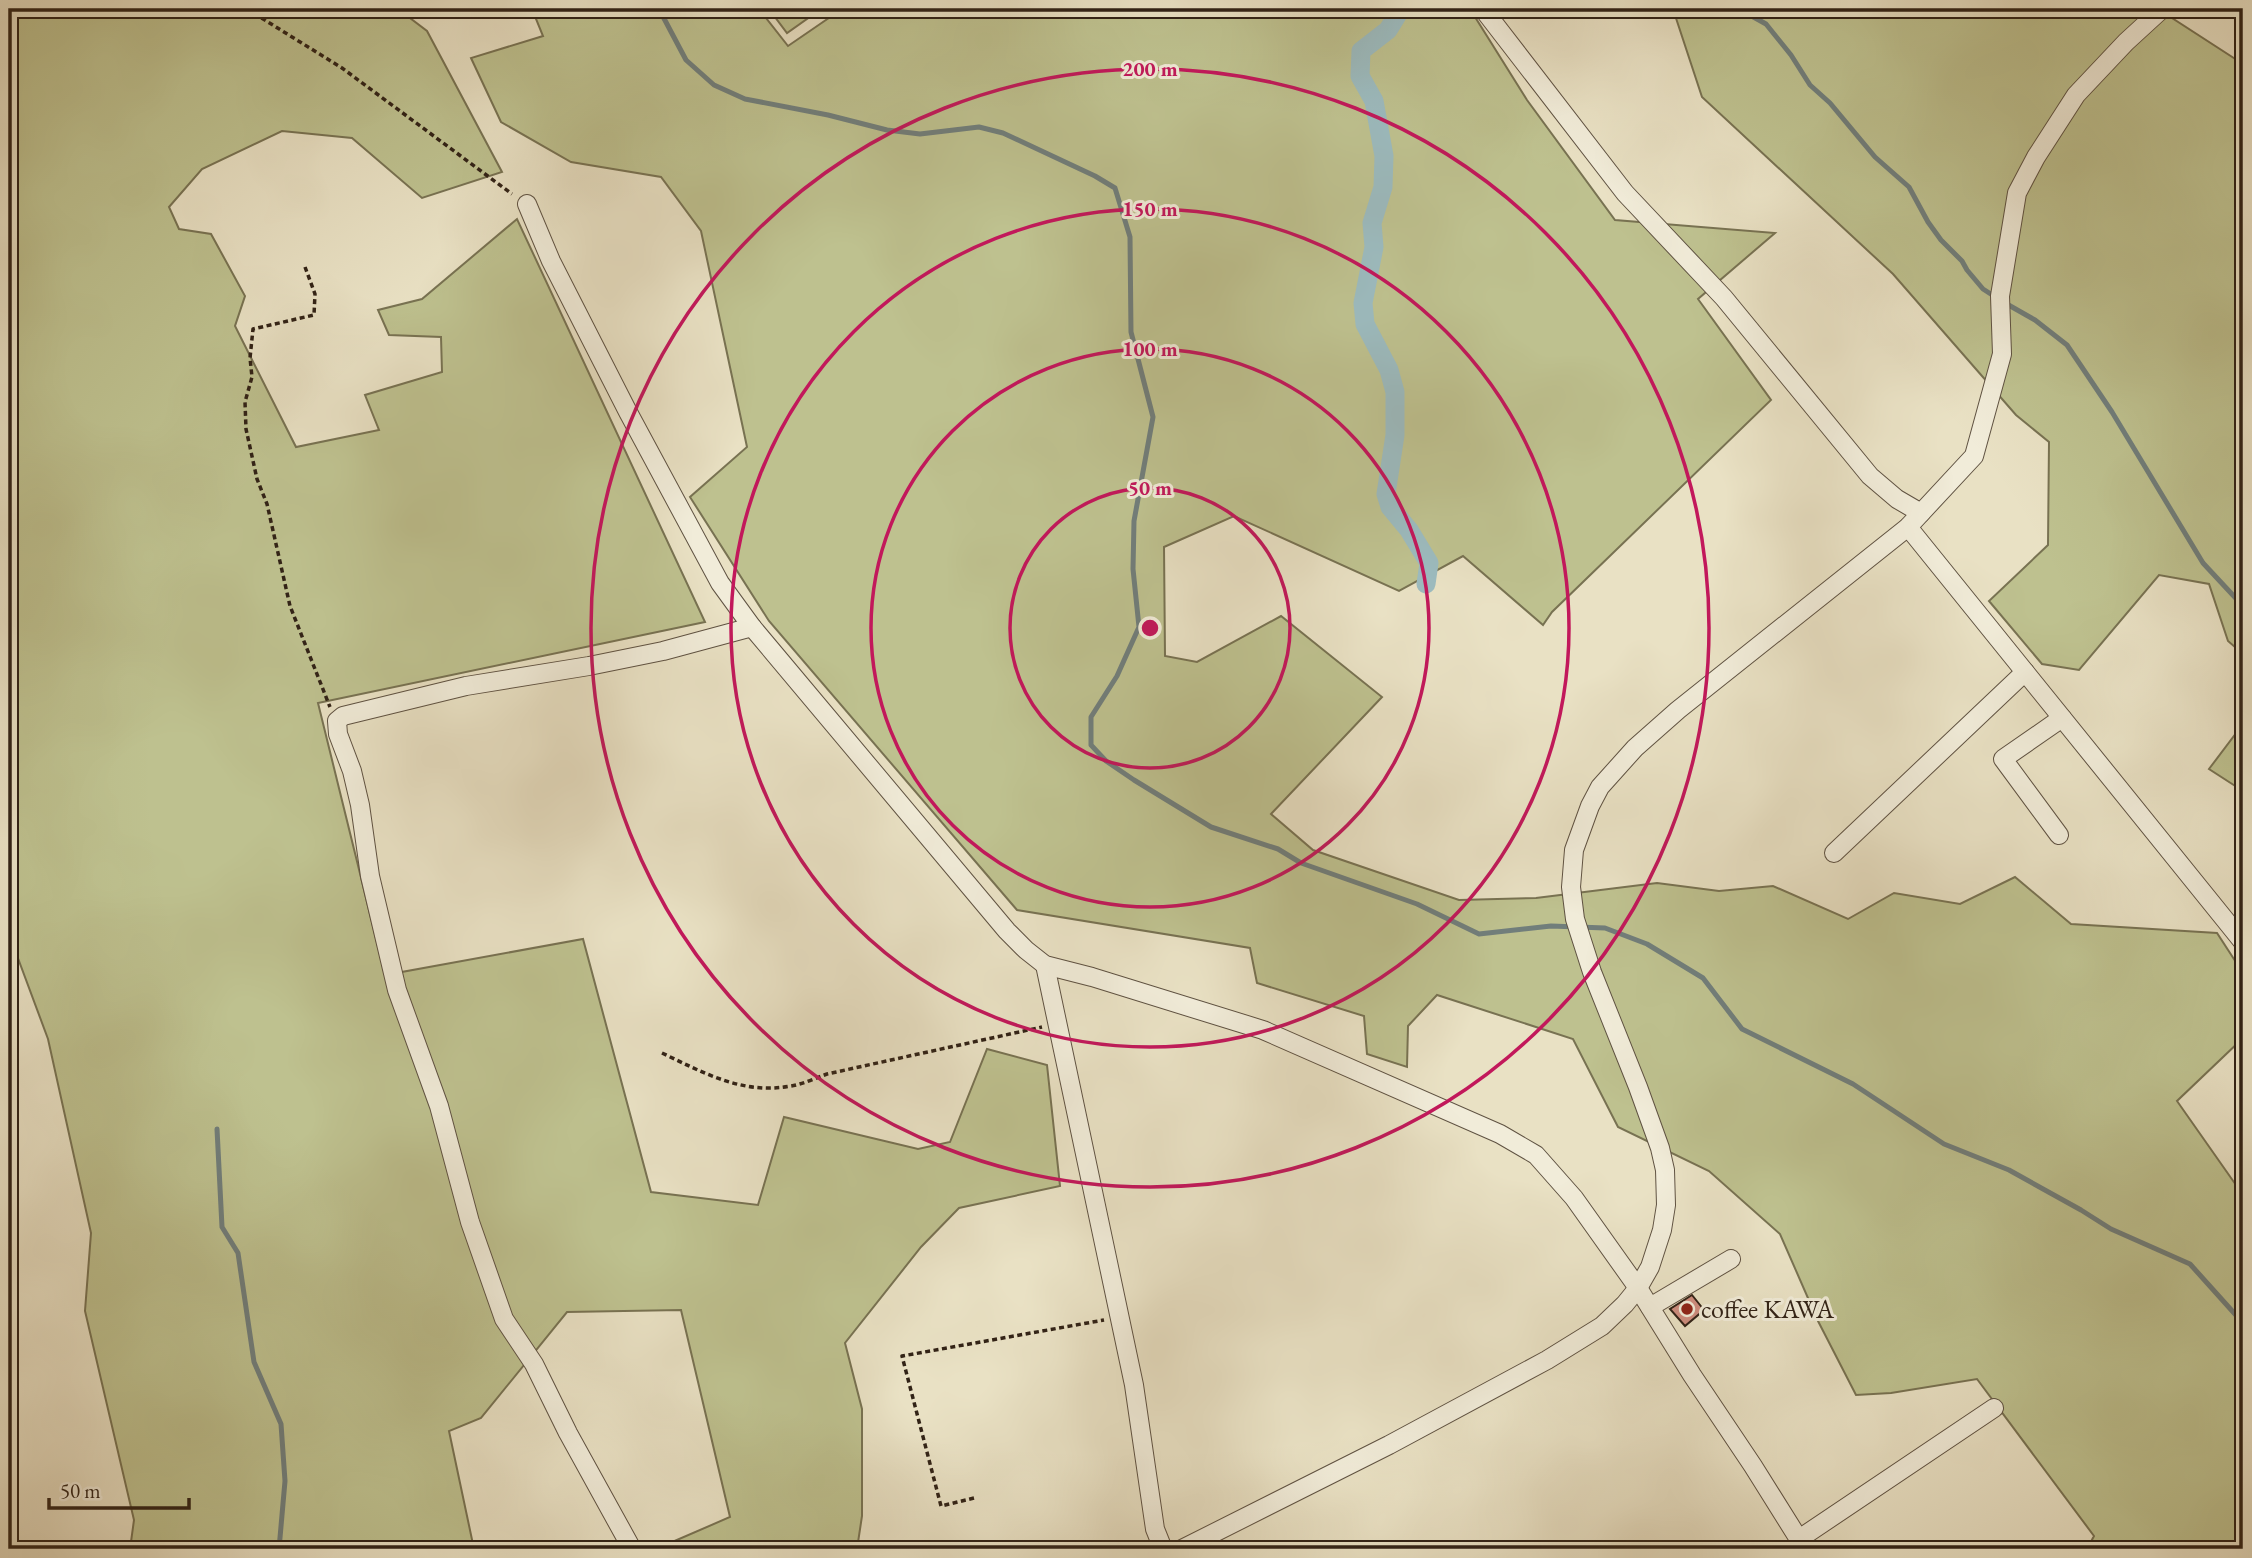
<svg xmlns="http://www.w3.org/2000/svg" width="2252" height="1558" font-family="'EB Garamond',serif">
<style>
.green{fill:#bec18f;stroke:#787252;stroke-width:2}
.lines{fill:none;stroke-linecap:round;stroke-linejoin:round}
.stream{stroke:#717e7b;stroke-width:5}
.canal{stroke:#9cbbbf;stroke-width:19}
.building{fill:#cf8d7f;stroke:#312216;stroke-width:2}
.minor-casing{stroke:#5f5242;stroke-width:20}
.path{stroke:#312216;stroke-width:3.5;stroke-dasharray:5 3.5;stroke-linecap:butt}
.minor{stroke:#f1ecd9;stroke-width:18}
.ring{fill:none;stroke:#c2185b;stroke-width:3.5}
.poi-dot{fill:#8f2418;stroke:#f1ecd9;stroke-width:2.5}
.labels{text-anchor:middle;stroke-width:6;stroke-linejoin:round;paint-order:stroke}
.poi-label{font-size:26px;fill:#312216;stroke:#f1ecd9;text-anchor:start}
.centre{fill:#c2185b;stroke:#f1ecd9;stroke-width:3.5}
.ring-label{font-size:21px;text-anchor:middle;font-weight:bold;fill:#c2185b;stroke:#f1ecd9;stroke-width:6;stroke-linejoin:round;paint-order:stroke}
</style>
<rect width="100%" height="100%" fill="#e9e1c4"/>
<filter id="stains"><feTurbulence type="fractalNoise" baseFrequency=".00286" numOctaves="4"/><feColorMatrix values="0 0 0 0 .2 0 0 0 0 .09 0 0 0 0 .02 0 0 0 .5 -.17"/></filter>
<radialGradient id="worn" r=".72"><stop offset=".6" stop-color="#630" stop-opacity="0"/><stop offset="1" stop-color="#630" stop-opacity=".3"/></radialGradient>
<g class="green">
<path d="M 9,9 L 398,9 L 427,31 L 502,172 L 422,198 L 352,138 L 282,131 L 202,169 L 169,207 L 179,229 L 211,234 L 245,296 L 235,326 L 296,447 L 379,430 L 365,395 L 442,372 L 441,337 L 389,335 L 378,310 L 422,299 L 517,219 L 705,622 L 318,703 L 385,975 L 583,939 L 651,1192 L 758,1205 L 784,1117 L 918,1149 L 950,1142 L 987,1049 L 1047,1065 L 1060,1186 L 959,1208 L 921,1247 L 845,1343 L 862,1409 L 862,1516 L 857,1549 L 656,1549 L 730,1517 L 681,1310 L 567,1312 L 481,1418 L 449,1431 L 474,1549 L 130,1549 L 134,1520 L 85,1311 L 91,1233 L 48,1039 L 9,934 Z"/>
<path d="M 532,9 L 759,9 L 788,46 L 842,9 L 1470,9 L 1527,100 L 1615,220 L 1775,233 L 1698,299 L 1771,400 L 1552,612 L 1543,625 L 1463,556 L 1399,591 L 1234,516 L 1164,547 L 1165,656 L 1197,662 L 1281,616 L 1382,697 L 1271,814 L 1313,850 L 1459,900 L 1536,898 L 1657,883 L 1719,891 L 1773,886 L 1848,919 L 1894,893 L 1960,904 L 2015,877 L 2071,924 L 2217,933 L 2243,973 L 2243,1038 L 2177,1101 L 2243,1195 L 2243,1549 L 2087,1549 L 2094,1536 L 1977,1379 L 1891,1393 L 1856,1395 L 1818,1321 L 1780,1234 L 1709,1171 L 1618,1127 L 1573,1039 L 1437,995 L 1408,1026 L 1407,1067 L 1367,1054 L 1364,1016 L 1257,983 L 1250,948 L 1017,910 L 769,621 L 690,497 L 747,447 L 701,231 L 661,177 L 571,162 L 501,122 L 471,58 L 543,36 Z"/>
<path d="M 769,9 L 821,9 L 787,33 Z"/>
<path d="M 1673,9 L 2158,9 L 2243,64 L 2243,654 L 2228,641 L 2209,584 L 2159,575 L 2079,670 L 2042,664 L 1989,601 L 2048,545 L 2049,442 L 2016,415 L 1893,274 L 1702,97 Z"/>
<path d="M 2243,724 L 2243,791 L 2209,769 Z"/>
</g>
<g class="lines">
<g class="stream">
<path d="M 659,9 L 686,60 L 714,85 L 745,99 L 828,115 L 887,130 L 920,134 L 979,127 L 1003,133 L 1095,176 L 1115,188 L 1130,237 L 1131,332 L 1153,417 L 1134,521 L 1133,569 L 1139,627 L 1117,676 L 1091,717 L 1091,745 L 1106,761 L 1134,780 L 1211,827 L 1278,849 L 1301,863 L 1417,904 L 1479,934 L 1551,926 L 1605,928 L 1647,944 L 1703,978 L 1742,1029 L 1853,1084 L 1944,1144 L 2009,1170 L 2081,1210 L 2111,1229 L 2190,1264 L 2243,1323"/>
<path d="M 1739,9 L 1766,24 L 1791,55 L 1810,85 L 1830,103 L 1875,157 L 1909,187 L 1928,222 L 1941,240 L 1962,261 L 1967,270 L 1983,289 L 1997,298"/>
<path d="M 2005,303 L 2035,320 L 2067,345 L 2112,412 L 2203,563 L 2243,606"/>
<path d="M 217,1129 L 222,1227 L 238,1253 L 254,1362 L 281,1424 L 285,1481 L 279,1549"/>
</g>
<path class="canal" d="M 1401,9 L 1388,30 L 1361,51 L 1360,76 L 1374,101 L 1384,156 L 1383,187 L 1372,223 L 1374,247 L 1363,303 L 1365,324 L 1389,370 L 1395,392 L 1395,435 L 1386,494 L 1390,507 L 1409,530 L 1429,563 L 1426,584"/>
</g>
<path class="building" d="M 1692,1295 L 1704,1310 L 1685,1326 L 1670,1309 Z"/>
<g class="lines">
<defs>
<g id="minor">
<path d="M 1483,9 L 1625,193 L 1724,298 L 1870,476 L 1897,499 L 1921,513"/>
<path d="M 527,204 L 551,261 L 628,412 L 720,583 L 752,627 L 1007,931 L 1026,950 L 1045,965 L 1092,977 L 1263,1030 L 1500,1134 L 1536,1155 L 1574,1198 L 1638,1288 L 1692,1375 L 1753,1466 L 1805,1549"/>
<path d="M 1908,527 L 2243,942"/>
<path d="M 2059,835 L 2003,759 L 2062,718"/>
<path d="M 1834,853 L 2025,672"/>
<path d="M 1045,965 L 1134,1385 L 1155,1529 L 1163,1549"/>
<path d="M 1650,1307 L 1731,1259"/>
<path d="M 1799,1539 L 1994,1408"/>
<path d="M 632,1549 L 568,1433 L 534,1364 L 504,1319 L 470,1222 L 439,1106 L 397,990 L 370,876 L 360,805 L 352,771 L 338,734 L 337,721 L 343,716 L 466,686 L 589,666 L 663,651 L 752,627"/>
<path d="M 1182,1549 L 1389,1445 L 1547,1360 L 1602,1326 L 1625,1304 L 1638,1288 L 1650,1267 L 1662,1230 L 1666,1205 L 1665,1170 L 1660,1148 L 1638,1087 L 1592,972 L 1575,919 L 1571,887 L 1574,850 L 1590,806 L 1600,787 L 1635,748 L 1678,710 L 1908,527 L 1974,456 L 2002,354 L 2000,296 L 2017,193 L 2036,157 L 2076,95 L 2126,42 L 2162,9"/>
</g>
</defs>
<use href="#minor" class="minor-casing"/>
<g class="path">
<path d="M 247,9 L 342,68 L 512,194"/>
<path d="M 305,267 L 315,294 L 314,315 L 253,329 L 250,358 L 252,377 L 245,402 L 246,429 L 257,479 L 267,504 L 290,606 L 330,707"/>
<path d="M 662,1053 C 704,1073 743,1095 791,1086 C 803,1084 816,1078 827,1074 L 1042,1027"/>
<path d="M 974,1498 L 941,1506 L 902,1356 L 1104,1320"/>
</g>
<use href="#minor" class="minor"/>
</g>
<g class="ring">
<circle cx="1150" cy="628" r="140"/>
<circle cx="1150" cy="628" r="279"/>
<circle cx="1150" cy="628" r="419"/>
<circle cx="1150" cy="628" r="559"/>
</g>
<circle class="poi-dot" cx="1687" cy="1309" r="7"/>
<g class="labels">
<g class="poi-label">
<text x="1701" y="1318">coffee KAWA</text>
</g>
</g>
<circle cx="1150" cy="628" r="10" class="centre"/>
<g class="ring-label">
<text x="1150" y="76">200 m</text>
<text x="1150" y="216">150 m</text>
<text x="1150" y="356">100 m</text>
<text x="1150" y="495">50 m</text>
</g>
<rect width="2252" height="1558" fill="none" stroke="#e9e1c4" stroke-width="35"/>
<rect x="10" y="10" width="2231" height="1537" fill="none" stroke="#312216" stroke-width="3.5"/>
<rect x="18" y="18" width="2217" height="1523" fill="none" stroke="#312216" stroke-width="2"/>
<path d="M49 1498v10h140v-10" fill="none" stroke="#312216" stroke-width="3.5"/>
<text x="60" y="1498" font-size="21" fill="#312216" stroke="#f1ecd9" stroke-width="5" paint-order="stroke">50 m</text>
<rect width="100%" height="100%" filter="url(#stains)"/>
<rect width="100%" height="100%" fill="url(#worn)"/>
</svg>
